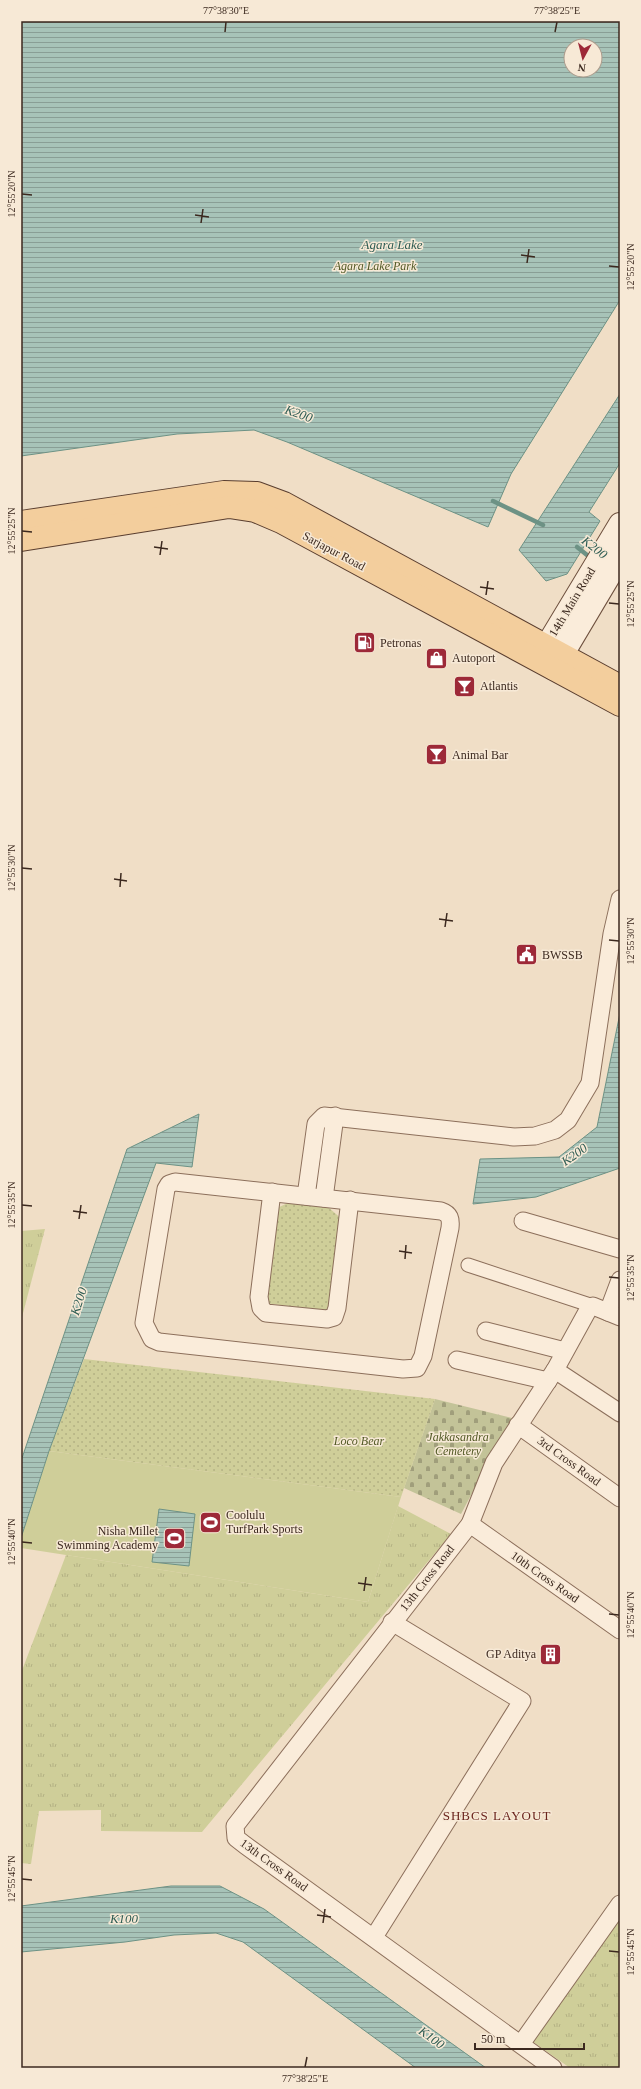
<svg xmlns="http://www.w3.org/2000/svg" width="641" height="2089" font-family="'Times New Roman',serif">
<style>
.grass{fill:url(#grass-tufts)}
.cemetery{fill:url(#cemetery-stones)}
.park{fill:url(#park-dots)}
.garden{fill:#cfce99}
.water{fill:url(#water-rules);stroke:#6d9285;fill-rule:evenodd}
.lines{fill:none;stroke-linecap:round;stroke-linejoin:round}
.stream{stroke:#6d9285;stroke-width:4.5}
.pedestrian-casing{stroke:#8c6f5b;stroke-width:15}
.minor-casing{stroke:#8c6f5b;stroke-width:19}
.secondary-casing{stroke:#6e503e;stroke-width:24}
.primary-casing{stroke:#5a3e2f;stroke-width:24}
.pedestrian{stroke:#faecda;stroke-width:13}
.minor{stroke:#faecda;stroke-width:17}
.secondary{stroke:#faecda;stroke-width:22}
.primary{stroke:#f3ce9d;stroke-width:22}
.ticks{fill:none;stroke:#3c291f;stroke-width:1.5}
.labels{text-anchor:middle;stroke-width:3;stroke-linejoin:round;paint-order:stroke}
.park-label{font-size:12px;font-style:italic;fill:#525925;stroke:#f7e9d6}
.street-label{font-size:12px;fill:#3c291f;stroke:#f7e9d6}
.poi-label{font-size:12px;fill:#3c291f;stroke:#f7e9d6;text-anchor:start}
.water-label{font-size:13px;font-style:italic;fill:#2e5c53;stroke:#f7e9d6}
.neighbourhood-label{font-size:13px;letter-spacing:1px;fill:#6a241d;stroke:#f7e9d6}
.neatline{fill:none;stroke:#3c291f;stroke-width:1.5}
.ticks-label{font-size:10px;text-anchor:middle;fill:#3c291f}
</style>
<defs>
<pattern id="grass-tufts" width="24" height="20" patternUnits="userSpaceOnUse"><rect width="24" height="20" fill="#cfce99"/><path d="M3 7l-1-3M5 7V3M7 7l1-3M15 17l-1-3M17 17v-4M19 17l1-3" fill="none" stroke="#b3b183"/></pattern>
<pattern id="cemetery-stones" width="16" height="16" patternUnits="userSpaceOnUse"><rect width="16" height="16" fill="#c3c398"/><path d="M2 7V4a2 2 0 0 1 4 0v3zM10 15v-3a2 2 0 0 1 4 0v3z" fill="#a09e7b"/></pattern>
<pattern id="park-dots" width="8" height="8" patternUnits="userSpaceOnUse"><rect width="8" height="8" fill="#cfce99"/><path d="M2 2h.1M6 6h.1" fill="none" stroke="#b3b183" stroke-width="1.8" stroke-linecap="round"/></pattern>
<pattern id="water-rules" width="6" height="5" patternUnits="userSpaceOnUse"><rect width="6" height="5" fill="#a7c3b8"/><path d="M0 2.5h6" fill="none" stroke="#899e95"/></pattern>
</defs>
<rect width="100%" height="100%" fill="#f0dec6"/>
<g class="grass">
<path d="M 45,1229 L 21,1321 L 21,1231 Z"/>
<path d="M 398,1506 L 451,1534 L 202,1832 L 101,1831 L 101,1810 L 39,1811 L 31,1864 L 21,1863 L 21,1673 L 66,1555 L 368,1602 Z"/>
<path d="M 620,1918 L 620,2068 L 570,2068 L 532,2041 Z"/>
</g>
<path class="cemetery" d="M 435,1399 L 512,1418 L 461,1514 L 404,1488 Z"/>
<g class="park">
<path d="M 290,1202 L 328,1207 L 344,1221 L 331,1311 L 264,1303 L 275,1209 Z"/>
<path d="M 84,1359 L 435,1399 L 401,1497 L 49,1451 Z"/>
</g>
<path class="garden" d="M 49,1451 L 401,1497 L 368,1602 L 21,1548 L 21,1538 Z"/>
<g class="water">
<path d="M 21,21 L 620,21 L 620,300 L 511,474 L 488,527 L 287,442 L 254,430 L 177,434 L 21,456 ZM 571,46 L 595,46 L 595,70 L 571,70 Z"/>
<path d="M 620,394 L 620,463 L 589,512 L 600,521 L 567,574 L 546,581 L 519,550 Z"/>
<path d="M 620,1013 L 620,1168 L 536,1197 L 473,1204 L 480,1159 L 559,1157 L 597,1127 Z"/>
<path d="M 199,1114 L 192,1167 L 156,1163 L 49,1451 L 21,1538 L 21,1461 L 127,1149 Z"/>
<path d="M 159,1509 L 195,1514 L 189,1566 L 152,1562 Z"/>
<path d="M 171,1886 L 220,1886 L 264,1909 L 486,2068 L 416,2068 L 243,1942 L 216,1933 L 174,1935 L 125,1942 L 21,1952 L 21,1906 Z"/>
</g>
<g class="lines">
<g class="stream">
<path d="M 493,501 L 543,525"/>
<path d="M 577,547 L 592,559"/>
</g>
<defs>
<path id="pedestrian" d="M 468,1265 L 593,1306"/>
<g id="minor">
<path d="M 175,1182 L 441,1211 C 450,1214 451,1219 450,1228 L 423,1356 L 417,1368 L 403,1369 L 159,1342 L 152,1339 L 144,1323 L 166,1189 L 169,1184 Z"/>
<path d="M 272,1192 L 259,1297 L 261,1308 L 266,1313 L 327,1319 L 334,1317 L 337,1308 L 350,1200"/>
<path d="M 306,1196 L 316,1124 L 324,1116 L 514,1137 L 535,1136 L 555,1130 L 568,1120 L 590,1083 L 612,934 L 620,899"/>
<path d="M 324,1198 L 335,1116"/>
<path d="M 523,1221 L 620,1249"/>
<path d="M 608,1312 L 620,1280"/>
<path d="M 486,1331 L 565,1351"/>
<path d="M 457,1360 L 548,1381"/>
<path d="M 555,1370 L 620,1413"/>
<path d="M 518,1425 L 620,1498"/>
<path d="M 470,1524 L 620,1630"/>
<path d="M 374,1937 L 522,1701 L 392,1622"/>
<path d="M 521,2044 L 620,1904"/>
<path d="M 553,2068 L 245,1845 L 236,1838 L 235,1826 L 470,1524 L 494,1463 L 555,1370 L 588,1310 L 593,1306 L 620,1317"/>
</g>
<g id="secondary">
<path d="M 538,660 L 620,524"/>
<path d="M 554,669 L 620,558"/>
</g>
<g id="primary">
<path d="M 21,522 L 224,492 L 257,493 L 284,503 L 620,686"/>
<path d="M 21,540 L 229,507 L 255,511 L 281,522 L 620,705"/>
</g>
</defs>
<use href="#pedestrian" class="pedestrian-casing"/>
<use href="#minor" class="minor-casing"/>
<use href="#secondary" class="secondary-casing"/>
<use href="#primary" class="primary-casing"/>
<use href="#pedestrian" class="pedestrian"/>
<use href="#minor" class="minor"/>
<use href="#secondary" class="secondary"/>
<use href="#primary" class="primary"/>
</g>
<path class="ticks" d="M 225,32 L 226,22M 555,32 L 557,22M 22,194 L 32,195M 195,215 L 209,217M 201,223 L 203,209M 521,255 L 535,257M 527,263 L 529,249M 609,266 L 619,267M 22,531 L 32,532M 154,547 L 168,549M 160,555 L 162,541M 480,587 L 494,589M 486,595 L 488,581M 609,603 L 619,604M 22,868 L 32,869M 114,879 L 127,881M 120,887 L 121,873M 439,919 L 453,921M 445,927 L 447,913M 609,940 L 619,941M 22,1205 L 32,1206M 73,1211 L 87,1213M 79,1219 L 81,1205M 399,1251 L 412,1253M 405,1259 L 406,1245M 609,1277 L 619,1278M 22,1542 L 32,1543M 358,1583 L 372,1585M 364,1591 L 366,1577M 609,1614 L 619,1615M 22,1879 L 32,1880M 317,1915 L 331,1917M 323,1923 L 325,1909M 609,1951 L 619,1952M 305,2067 L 307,2057"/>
<defs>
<symbol id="fuel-square" viewBox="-11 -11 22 22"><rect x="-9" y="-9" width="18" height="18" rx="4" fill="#9d2938" stroke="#f7e9d6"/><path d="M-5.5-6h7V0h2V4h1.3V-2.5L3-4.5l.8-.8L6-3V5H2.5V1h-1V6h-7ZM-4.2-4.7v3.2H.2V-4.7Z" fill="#fff"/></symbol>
<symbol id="shop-square" viewBox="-11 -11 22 22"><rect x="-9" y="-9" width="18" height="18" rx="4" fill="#9d2938" stroke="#f7e9d6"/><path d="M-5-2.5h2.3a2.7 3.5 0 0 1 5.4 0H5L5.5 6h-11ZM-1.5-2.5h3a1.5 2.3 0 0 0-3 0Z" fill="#fff"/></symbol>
<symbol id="bar-square" viewBox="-11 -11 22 22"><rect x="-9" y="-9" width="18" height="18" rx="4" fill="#9d2938" stroke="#f7e9d6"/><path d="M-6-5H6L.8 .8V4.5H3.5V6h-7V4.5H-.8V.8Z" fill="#fff"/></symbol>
<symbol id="civic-square" viewBox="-11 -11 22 22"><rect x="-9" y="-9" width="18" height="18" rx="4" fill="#9d2938" stroke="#f7e9d6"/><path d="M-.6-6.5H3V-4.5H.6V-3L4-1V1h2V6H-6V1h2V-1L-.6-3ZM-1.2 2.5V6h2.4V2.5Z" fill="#fff"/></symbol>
<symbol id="stadium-square" viewBox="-11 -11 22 22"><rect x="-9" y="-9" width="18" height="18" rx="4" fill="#9d2938" stroke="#f7e9d6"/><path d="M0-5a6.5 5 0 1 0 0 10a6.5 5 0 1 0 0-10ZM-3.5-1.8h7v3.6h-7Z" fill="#fff"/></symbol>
<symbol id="building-square" viewBox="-11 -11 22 22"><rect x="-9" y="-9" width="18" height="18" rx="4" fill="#9d2938" stroke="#f7e9d6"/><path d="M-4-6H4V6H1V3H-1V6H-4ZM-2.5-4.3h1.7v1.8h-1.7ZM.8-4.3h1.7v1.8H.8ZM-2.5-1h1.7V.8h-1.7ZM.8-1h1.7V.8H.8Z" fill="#fff"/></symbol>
</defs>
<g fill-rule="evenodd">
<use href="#fuel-square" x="352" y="630" width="25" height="25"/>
<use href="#shop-square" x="424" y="646" width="25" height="25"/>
<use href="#bar-square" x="452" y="674" width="25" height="25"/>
<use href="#bar-square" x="424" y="742" width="25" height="25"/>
<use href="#civic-square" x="514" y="942" width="25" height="25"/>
<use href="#stadium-square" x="198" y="1510" width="25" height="25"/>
<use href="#stadium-square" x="162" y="1526" width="25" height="25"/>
<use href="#building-square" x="538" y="1642" width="25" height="25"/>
</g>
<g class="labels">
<g class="park-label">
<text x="375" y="270">Agara Lake Park</text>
<text x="458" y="1441">Jakkasandra<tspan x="458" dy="14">Cemetery</tspan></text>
<text x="359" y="1445">Loco Bear</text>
</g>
<g class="street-label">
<text transform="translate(334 551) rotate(28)" y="4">Sarjapur Road</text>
<text transform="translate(572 602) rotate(-59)" y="4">14th Main Road</text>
<text transform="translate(569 1461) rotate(36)" y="4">3rd Cross Road</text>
<text transform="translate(545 1577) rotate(35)" y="4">10th Cross Road</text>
<text transform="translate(427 1578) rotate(-52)" y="4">13th Cross Road</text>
<text transform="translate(274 1865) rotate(36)" y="4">13th Cross Road</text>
</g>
<g class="poi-label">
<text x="380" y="647">Petronas</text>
<text x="452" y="662">Autoport</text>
<text x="480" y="690">Atlantis</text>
<text x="452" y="759">Animal Bar</text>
<text x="542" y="959">BWSSB</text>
<text x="226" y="1519">Coolulu<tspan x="226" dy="14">TurfPark Sports</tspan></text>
<text x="158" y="1535" text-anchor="end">Nisha Millet<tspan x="158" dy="14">Swimming Academy</tspan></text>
<text x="536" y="1658" text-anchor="end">GP Aditya</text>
</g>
<g class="water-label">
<text x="392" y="249">Agara Lake</text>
<text transform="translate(299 413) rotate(20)" y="5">K200</text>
<text transform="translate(595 547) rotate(38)" y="5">K200</text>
<text transform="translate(574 1154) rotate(-35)" y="5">K200</text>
<text transform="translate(78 1301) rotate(-72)" y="5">K200</text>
<text x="124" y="1923">K100</text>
<text transform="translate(432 2037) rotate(36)" y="5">K100</text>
</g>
<g class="neighbourhood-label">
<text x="497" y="1820">SHBCS LAYOUT</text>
</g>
</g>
<rect width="641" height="2089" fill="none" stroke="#f7e9d6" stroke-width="44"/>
<g transform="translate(583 58) rotate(187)"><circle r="19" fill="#f7e9d6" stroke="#ac9c8d"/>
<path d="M0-3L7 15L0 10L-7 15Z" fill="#9d2938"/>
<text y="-6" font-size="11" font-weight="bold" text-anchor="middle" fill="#3c291f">N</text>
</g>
<path d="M475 2043v6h109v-6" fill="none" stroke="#3c291f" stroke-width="2"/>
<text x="481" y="2043" font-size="12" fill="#3c291f" stroke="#f7e9d6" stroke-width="3" paint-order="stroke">50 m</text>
<rect x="22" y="22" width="597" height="2045" class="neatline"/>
<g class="ticks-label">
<text x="226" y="14">77°38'30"E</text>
<text x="557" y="14">77°38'25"E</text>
<text transform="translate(11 194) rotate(-90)" y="4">12°55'20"N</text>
<text transform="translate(630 267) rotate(-90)" y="4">12°55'20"N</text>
<text transform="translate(11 531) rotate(-90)" y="4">12°55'25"N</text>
<text transform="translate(630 604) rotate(-90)" y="4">12°55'25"N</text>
<text transform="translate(11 868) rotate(-90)" y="4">12°55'30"N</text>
<text transform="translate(630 941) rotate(-90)" y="4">12°55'30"N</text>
<text transform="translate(11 1205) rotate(-90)" y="4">12°55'35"N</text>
<text transform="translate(630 1278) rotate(-90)" y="4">12°55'35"N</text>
<text transform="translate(11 1542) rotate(-90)" y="4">12°55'40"N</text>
<text transform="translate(630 1615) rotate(-90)" y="4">12°55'40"N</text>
<text transform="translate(11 1879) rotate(-90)" y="4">12°55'45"N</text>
<text transform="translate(630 1952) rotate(-90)" y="4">12°55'45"N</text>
<text x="305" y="2082">77°38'25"E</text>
</g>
</svg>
